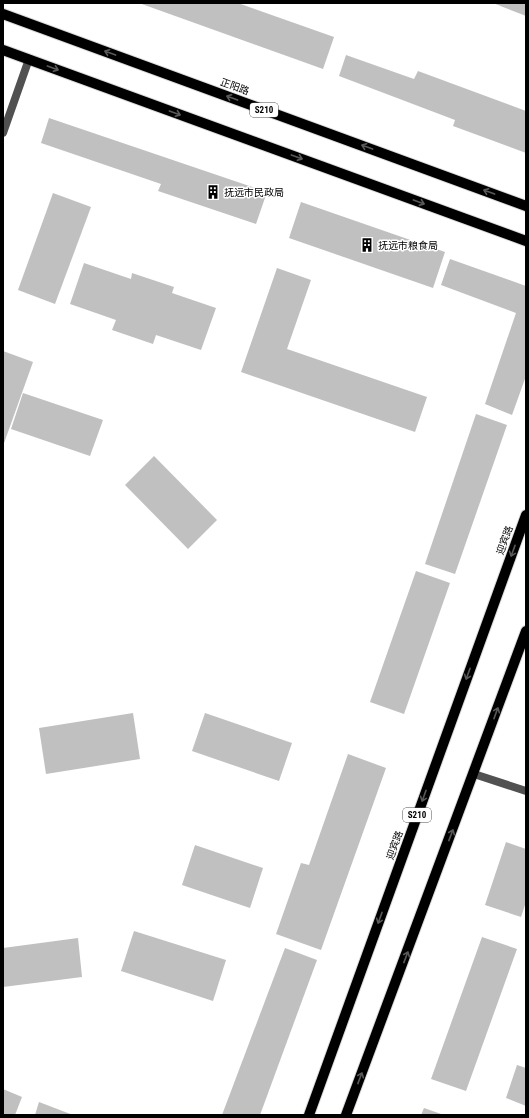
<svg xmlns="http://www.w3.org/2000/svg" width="529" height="1118" font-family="'Roboto Condensed','Noto Sans SC',sans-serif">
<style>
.building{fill:#c0c0c0}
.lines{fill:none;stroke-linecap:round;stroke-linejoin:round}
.primary-casing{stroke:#dbdbdb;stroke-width:12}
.lane{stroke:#515151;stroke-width:8}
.street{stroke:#515151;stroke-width:8}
.primary{stroke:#000;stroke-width:10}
.oneway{stroke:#595959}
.labels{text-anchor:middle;stroke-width:3;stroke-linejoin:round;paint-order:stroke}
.shield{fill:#fff;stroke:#4c4c4c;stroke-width:1}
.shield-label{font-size:9px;font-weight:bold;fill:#000}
.street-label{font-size:10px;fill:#000;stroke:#fff}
.poi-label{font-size:10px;fill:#000;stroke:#fff;text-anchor:start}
</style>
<rect width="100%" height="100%" fill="#fff"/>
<g class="building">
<path d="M 139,3 L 238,3 L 334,37 L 323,69 Z"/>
<path d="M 493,3 L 526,3 L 526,16 Z"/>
<path d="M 346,55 L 414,79 L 418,71 L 526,111 L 526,153 L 453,126 L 455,120 L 339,76 Z"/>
<path d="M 49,118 L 267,192 L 256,224 L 158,191 L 161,184 L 41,143 Z"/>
<path d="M 53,193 L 91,207 L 55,304 L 18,290 Z"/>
<path d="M 301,202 L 445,252 L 433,288 L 289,238 Z"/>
<path d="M 450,259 L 526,286 L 526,376 L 512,415 L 485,404 L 516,313 L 441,285 Z"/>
<path d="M 84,263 L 131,279 L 132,273 L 174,287 L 172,293 L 216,308 L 201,350 L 156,335 L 153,344 L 112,330 L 116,320 L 70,304 Z"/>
<path d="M 277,268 L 311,280 L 287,349 L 427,397 L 415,432 L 241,372 Z"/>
<path d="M 3,351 L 33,362 L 3,446 Z"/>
<path d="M 23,393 L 103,420 L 90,456 L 11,429 Z"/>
<path d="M 476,414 L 507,425 L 455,574 L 425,564 Z"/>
<path d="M 154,456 L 217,520 L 188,549 L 125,485 Z"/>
<path d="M 416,571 L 450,583 L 404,714 L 370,702 Z"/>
<path d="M 133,713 L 140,759 L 46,774 L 39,728 Z"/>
<path d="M 205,713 L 292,743 L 279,781 L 192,751 Z"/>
<path d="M 348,754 L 386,768 L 321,950 L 276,934 L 301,863 L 309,865 Z"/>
<path d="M 506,842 L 526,849 L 526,902 L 521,917 L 485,905 Z"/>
<path d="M 195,845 L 263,868 L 250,908 L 182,885 Z"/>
<path d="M 134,931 L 226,960 L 213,1001 L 121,971 Z"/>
<path d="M 482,937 L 517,949 L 466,1091 L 431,1079 Z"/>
<path d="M 78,938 L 82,977 L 3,987 L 3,948 Z"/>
<path d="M 285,948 L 317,960 L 260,1115 L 222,1115 Z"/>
<path d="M 517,1065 L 526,1068 L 526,1106 L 506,1098 Z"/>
<path d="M 3,1089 L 22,1097 L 15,1115 L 3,1115 Z"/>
<path d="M 39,1102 L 73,1115 L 35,1115 Z"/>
<path d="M 424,1108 L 444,1115 L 421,1115 Z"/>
</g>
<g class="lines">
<defs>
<g id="primary">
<path d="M 3,14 L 526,206"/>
<path d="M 3,50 L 526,241"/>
<path d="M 309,1115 L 526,515"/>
<path d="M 346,1115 L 526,631"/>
</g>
</defs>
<use href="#primary" class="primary-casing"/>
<path class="lane" d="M 474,774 L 526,791"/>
<path class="street" d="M 3,133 L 29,59"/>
<use href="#primary" class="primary"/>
</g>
<defs><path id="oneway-shaft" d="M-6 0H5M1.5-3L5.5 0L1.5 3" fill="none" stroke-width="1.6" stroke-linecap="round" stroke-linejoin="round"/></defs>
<g class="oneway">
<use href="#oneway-shaft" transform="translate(110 53) rotate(-160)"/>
<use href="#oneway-shaft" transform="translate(53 68) rotate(20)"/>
<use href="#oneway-shaft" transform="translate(232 98) rotate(-160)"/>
<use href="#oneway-shaft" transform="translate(175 113) rotate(20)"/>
<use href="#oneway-shaft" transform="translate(367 147) rotate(-160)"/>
<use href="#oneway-shaft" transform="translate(297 157) rotate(20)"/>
<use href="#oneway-shaft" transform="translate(489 192) rotate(-160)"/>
<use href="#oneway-shaft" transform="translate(419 202) rotate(20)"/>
<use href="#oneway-shaft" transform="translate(513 551) rotate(110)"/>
<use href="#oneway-shaft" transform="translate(468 674) rotate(110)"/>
<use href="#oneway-shaft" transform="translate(496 713) rotate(-70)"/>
<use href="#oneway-shaft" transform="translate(424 796) rotate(110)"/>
<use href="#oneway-shaft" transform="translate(451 835) rotate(-69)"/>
<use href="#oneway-shaft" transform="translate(380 918) rotate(110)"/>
<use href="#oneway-shaft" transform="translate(406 957) rotate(-69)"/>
<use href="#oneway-shaft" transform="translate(360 1078) rotate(-69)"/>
</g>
<defs>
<symbol id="building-bare" viewBox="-9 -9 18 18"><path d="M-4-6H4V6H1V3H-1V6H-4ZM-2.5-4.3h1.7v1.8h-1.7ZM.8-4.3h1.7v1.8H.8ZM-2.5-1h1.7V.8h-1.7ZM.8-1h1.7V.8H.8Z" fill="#000" stroke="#fff" stroke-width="2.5" paint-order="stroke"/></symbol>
</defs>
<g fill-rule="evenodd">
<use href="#building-bare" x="203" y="182" width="20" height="20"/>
<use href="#building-bare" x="357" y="235" width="20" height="20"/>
</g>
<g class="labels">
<g class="shield">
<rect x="250" y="103" width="28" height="14" rx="3"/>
<rect x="403" y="808" width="28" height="14" rx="3"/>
</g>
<g class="shield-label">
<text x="264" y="113">S210</text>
<text x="417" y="818">S210</text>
</g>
<g class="street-label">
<text transform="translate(235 86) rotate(20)" y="4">正阳路</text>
<text transform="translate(504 540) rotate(-70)" y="4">迎宾路</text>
<text transform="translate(394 845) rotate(-70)" y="4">迎宾路</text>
</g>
<g class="poi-label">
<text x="224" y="196">抚远市民政局</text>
<text x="378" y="249">抚远市粮食局</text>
</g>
</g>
<rect width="529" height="1118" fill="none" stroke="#000000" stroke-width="8"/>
</svg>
